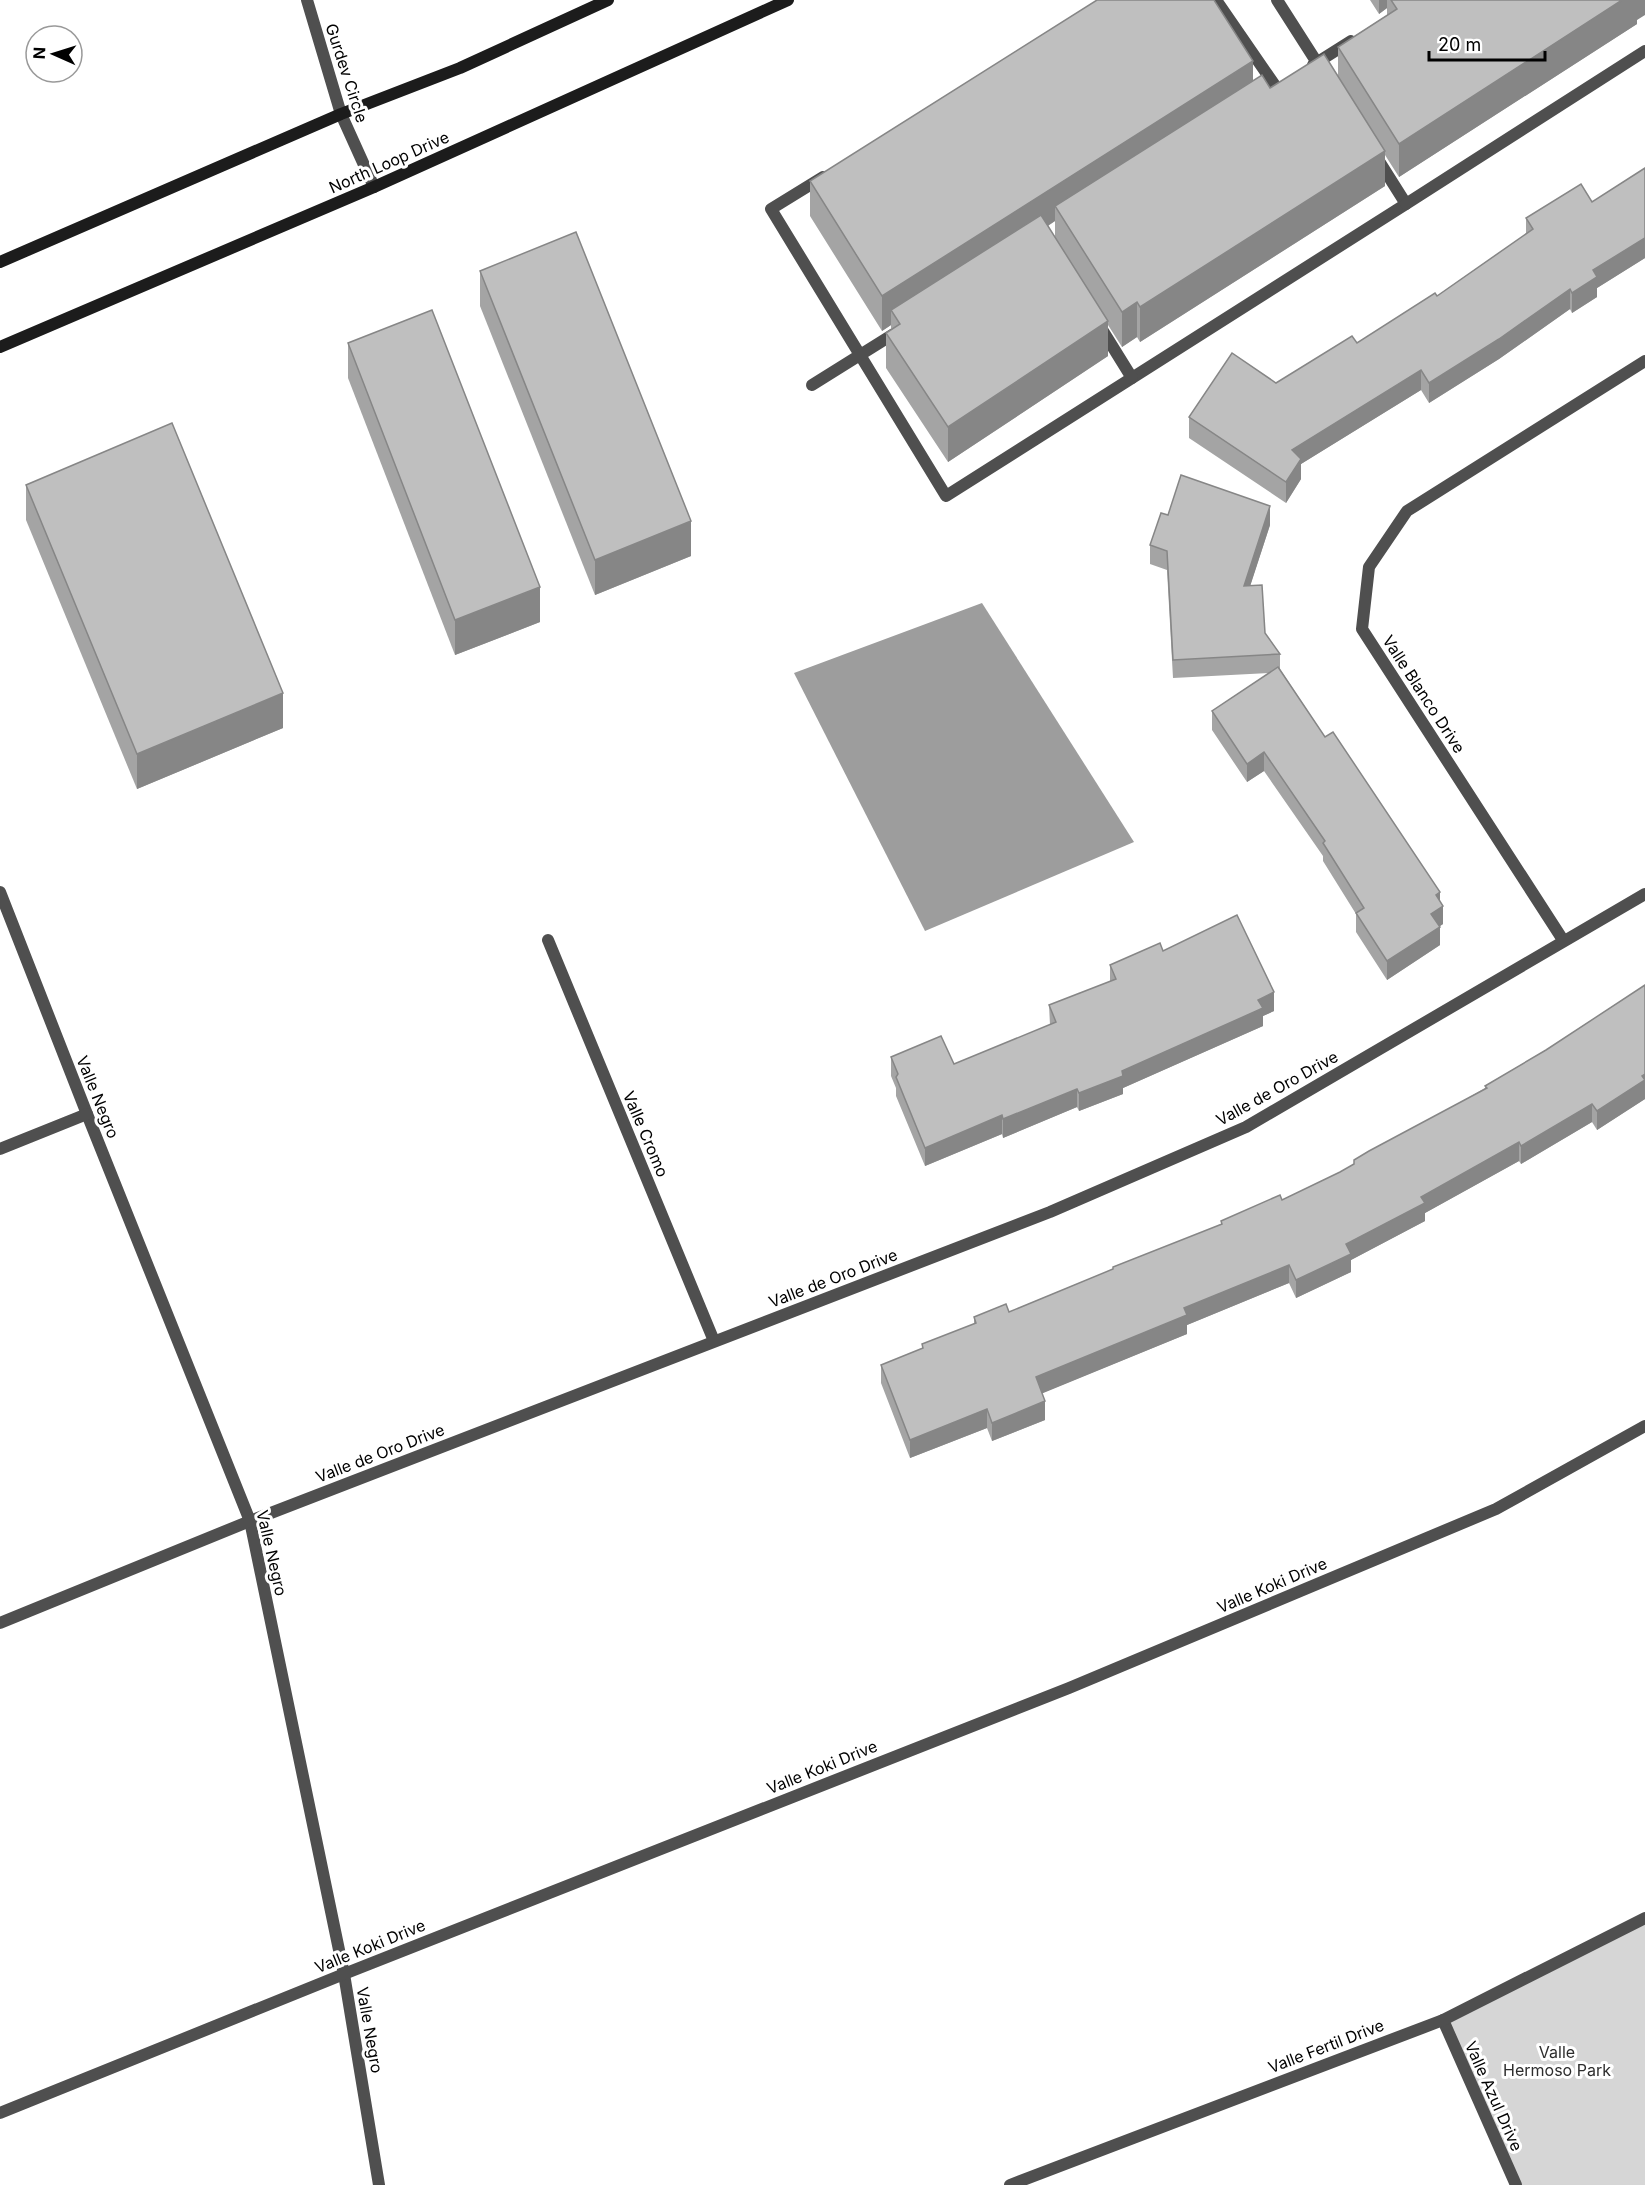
<svg xmlns="http://www.w3.org/2000/svg" width="1645" height="2185" font-family="Inter,sans-serif">
<style>
.green{fill:#d6d6d6}
.water{fill:#9d9d9d}
.lines{fill:none;stroke-linecap:round;stroke-linejoin:round}
.lane{stroke:#4f4f4f;stroke-width:12}
.street{stroke:#4f4f4f;stroke-width:12}
.secondary{stroke:#1c1c1c;stroke-width:12}
.wall{fill:#a4a4a4;fill-rule:evenodd}
.shaded-wall{fill:#868686}
.building{fill:#bfbfbf;stroke:#868686;stroke-width:1.5}
.labels{text-anchor:middle;stroke-width:6;stroke-linejoin:round;paint-order:stroke}
.street-label{font-size:16px;fill:#000;stroke:#fff}
.park-label{font-size:16px;fill:#2d2d2d;stroke:#fff}
</style>
<rect width="100%" height="100%" fill="#fff"/>
<path class="green" d="M 1645,1918 L 1645,2185 L 1516,2185 L 1443,2020 Z"/>
<path class="water" d="M 982,603 L 1134,842 L 925,931 L 794,673 Z"/>
<g class="lines">
<g class="lane">
<path d="M 1216,0 L 1278,90 L 1269,96"/>
<path d="M 1277,0 L 1323,72"/>
<path d="M 1313,65 L 1351,41"/>
<path d="M 823,177 L 771,209 L 946,496 L 1406,204 L 1377,158"/>
<path d="M 1406,204 L 1645,51"/>
<path d="M 1101,328 L 1132,378"/>
<path d="M 812,385 L 900,330"/>
</g>
<g class="street">
<path d="M 307,0 L 341,114 L 374,187"/>
<path d="M 0,892 L 87,1114 L 250,1521 L 344,1974 L 379,2185"/>
<path d="M 548,940 L 714,1341"/>
<path d="M 1563,940 L 1362,629 L 1369,567 L 1407,511 L 1645,361"/>
<path d="M 0,1149 L 87,1114"/>
<path d="M 0,1623 L 250,1521 L 1050,1212 L 1246,1127 L 1645,894"/>
<path d="M 1443,2020 L 1516,2185"/>
<path d="M 0,2113 L 344,1974 L 1069,1688 L 1496,1509 L 1645,1426"/>
<path d="M 1010,2185 L 1443,2020 L 1645,1918"/>
</g>
<g class="secondary">
<path d="M 0,262 L 341,114 L 460,68 L 608,0"/>
<path d="M 0,347 L 374,187 L 788,0"/>
</g>
</g>
<g class="wall">
<path d="M 1370,0 L 1645,0 L 1637,20 L 1637,24 L 1399,177 L 1385,155 L 1385,186 L 1140,342 L 1137,337 L 1122,347 L 1108,325 L 1108,356 L 948,462 L 886,368 L 886,333 L 891,330 L 891,325 L 882,331 L 810,216 L 810,181 L 1253,81 L 1270,88 L 1338,76 L 1338,47 L 1387,15 L 1387,8 L 1379,14 ZM 1055,221 L 1055,237 L 1048,226 Z"/>
<path d="M 1645,168 L 1645,258 L 1597,288 L 1597,297 L 1572,313 L 1570,309 L 1499,359 L 1429,403 L 1421,390 L 1301,464 L 1301,479 L 1286,503 L 1189,438 L 1189,417 L 1276,383 L 1357,343 L 1437,296 L 1526,234 L 1526,218 L 1592,202 Z"/>
<path d="M 480,271 L 691,556 L 595,595 L 480,306 Z"/>
<path d="M 348,343 L 540,622 L 455,655 L 348,378 Z"/>
<path d="M 26,485 L 283,728 L 137,789 L 26,520 Z"/>
<path d="M 1168,515 L 1270,525 L 1250,586 L 1265,633 L 1280,654 L 1280,669 L 1325,737 L 1440,902 L 1443,924 L 1440,926 L 1440,945 L 1387,980 L 1356,932 L 1356,914 L 1323,861 L 1323,856 L 1264,771 L 1247,782 L 1212,730 L 1212,711 L 1269,673 L 1173,678 L 1167,570 L 1150,564 L 1150,545 Z"/>
<path d="M 1163,951 L 1274,1011 L 1263,1016 L 1263,1026 L 1123,1088 L 1123,1094 L 1079,1111 L 1077,1107 L 1003,1138 L 1002,1134 L 925,1166 L 896,1096 L 896,1088 L 891,1076 L 891,1057 L 954,1064 L 1050,1025 L 1049,1005 L 1110,982 L 1110,965 Z"/>
<path d="M 1645,985 L 1645,1099 L 1597,1130 L 1592,1122 L 1521,1164 L 1519,1161 L 1425,1213 L 1425,1221 L 1351,1260 L 1351,1272 L 1296,1298 L 1289,1283 L 1187,1325 L 1187,1334 L 1042,1393 L 1045,1420 L 992,1441 L 987,1428 L 910,1458 L 881,1383 L 881,1365 L 922,1349 L 922,1344 L 974,1324 L 974,1317 L 1009,1312 L 1113,1269 L 1113,1267 L 1221,1225 L 1221,1221 L 1282,1200 L 1340,1172 L 1485,1088 L 1485,1086 L 1546,1050 Z"/>
</g>
<g class="shaded-wall">
<path d="M 1379,0 L 1387,0 L 1387,8 L 1379,14 Z"/>
<path d="M 1622,0 L 1645,0 L 1645,15 L 1637,20 L 1637,24 L 1399,177 L 1399,144 Z"/>
<path d="M 1253,61 L 1253,96 L 1055,206 L 1055,221 L 898,321 L 891,310 L 891,325 L 882,331 L 882,296 Z"/>
<path d="M 1385,151 L 1385,186 L 1140,342 L 1140,307 Z"/>
<path d="M 1645,238 L 1645,258 L 1597,288 L 1597,297 L 1572,313 L 1572,293 L 1593,270 Z"/>
<path d="M 1570,289 L 1570,309 L 1499,359 L 1429,403 L 1429,383 Z"/>
<path d="M 1137,302 L 1137,337 L 1122,347 L 1122,312 Z"/>
<path d="M 1108,321 L 1108,356 L 948,462 L 948,427 Z"/>
<path d="M 1421,370 L 1421,390 L 1301,464 L 1301,479 L 1286,503 L 1286,482 L 1292,450 Z"/>
<path d="M 1270,506 L 1270,525 L 1244,605 L 1244,586 Z"/>
<path d="M 691,521 L 691,556 L 595,595 L 595,560 Z"/>
<path d="M 540,587 L 540,622 L 455,655 L 455,620 Z"/>
<path d="M 283,693 L 283,728 L 137,789 L 137,754 Z"/>
<path d="M 1264,752 L 1264,771 L 1247,782 L 1247,764 Z"/>
<path d="M 1440,892 L 1440,908 L 1443,906 L 1443,924 L 1431,932 L 1431,914 L 1436,895 Z"/>
<path d="M 1440,927 L 1440,945 L 1387,980 L 1387,961 Z"/>
<path d="M 1274,992 L 1274,1011 L 1263,1016 L 1263,1026 L 1123,1088 L 1123,1094 L 1079,1111 L 1079,1093 Z"/>
<path d="M 1645,1074 L 1645,1099 L 1597,1130 L 1597,1111 Z"/>
<path d="M 1077,1089 L 1077,1107 L 1003,1138 L 1003,1119 Z"/>
<path d="M 1592,1104 L 1592,1122 L 1521,1164 L 1521,1146 Z"/>
<path d="M 1002,1115 L 1002,1134 L 925,1166 L 925,1148 Z"/>
<path d="M 1519,1142 L 1519,1161 L 1425,1213 L 1425,1221 L 1351,1260 L 1351,1272 L 1296,1298 L 1296,1280 L 1346,1244 L 1421,1197 Z"/>
<path d="M 1289,1265 L 1289,1283 L 1187,1325 L 1187,1334 L 1036,1396 L 1036,1377 L 1184,1308 Z"/>
<path d="M 1045,1401 L 1045,1420 L 992,1441 L 992,1423 Z"/>
<path d="M 987,1409 L 987,1428 L 910,1458 L 910,1440 Z"/>
</g>
<g class="building">
<path d="M 1097,0 L 1214,0 L 1253,61 L 882,296 L 810,181 Z"/>
<path d="M 1391,0 L 1622,0 L 1399,144 L 1338,47 L 1397,9 Z"/>
<path d="M 1324,54 L 1385,151 L 1140,307 L 1137,302 L 1122,312 L 1055,206 L 1262,75 L 1270,88 Z"/>
<path d="M 1645,168 L 1645,238 L 1593,270 L 1597,277 L 1572,293 L 1570,289 L 1499,339 L 1429,383 L 1421,370 L 1292,450 L 1301,459 L 1286,482 L 1189,417 L 1232,353 L 1276,383 L 1352,336 L 1357,343 L 1435,293 L 1437,296 L 1533,229 L 1526,218 L 1581,184 L 1592,202 Z"/>
<path d="M 1041,215 L 1108,321 L 948,427 L 886,333 L 900,324 L 891,310 Z"/>
<path d="M 576,232 L 691,521 L 595,560 L 480,271 Z"/>
<path d="M 432,310 L 540,587 L 455,620 L 348,343 Z"/>
<path d="M 172,423 L 283,693 L 137,754 L 26,485 Z"/>
<path d="M 1181,475 L 1270,506 L 1244,586 L 1262,585 L 1265,633 L 1280,654 L 1173,660 L 1167,551 L 1150,545 L 1161,513 L 1168,515 Z"/>
<path d="M 1278,667 L 1325,737 L 1333,732 L 1440,892 L 1436,895 L 1443,906 L 1431,914 L 1440,927 L 1387,961 L 1356,913 L 1364,908 L 1323,843 L 1325,841 L 1264,752 L 1247,764 L 1212,711 Z"/>
<path d="M 1237,915 L 1274,992 L 1258,1000 L 1263,1008 L 1122,1071 L 1123,1076 L 1079,1093 L 1077,1089 L 1003,1119 L 1002,1115 L 925,1148 L 896,1077 L 898,1074 L 891,1057 L 941,1036 L 954,1064 L 1056,1022 L 1049,1005 L 1116,979 L 1110,965 L 1160,943 L 1163,951 Z"/>
<path d="M 1645,985 L 1645,1074 L 1642,1076 L 1645,1080 L 1597,1111 L 1592,1104 L 1521,1146 L 1519,1142 L 1421,1197 L 1425,1203 L 1346,1244 L 1351,1254 L 1296,1280 L 1289,1265 L 1184,1308 L 1187,1315 L 1036,1377 L 1045,1401 L 992,1423 L 987,1409 L 910,1440 L 881,1365 L 923,1348 L 922,1344 L 976,1323 L 974,1317 L 1006,1304 L 1009,1312 L 1113,1269 L 1113,1267 L 1222,1224 L 1221,1221 L 1280,1195 L 1282,1200 L 1340,1172 L 1354,1164 L 1354,1160 L 1369,1151 L 1487,1088 L 1485,1086 L 1546,1050 Z"/>
</g>
<g class="labels">
<g class="street-label">
<text transform="translate(347 73) rotate(72)" y="6">Gurdev Circle</text>
<text transform="translate(389 162) rotate(-24)" y="6">North Loop Drive</text>
<text transform="translate(1424 694) rotate(57)" y="6">Valle Blanco Drive</text>
<text transform="translate(1277 1088) rotate(-29)" y="6">Valle de Oro Drive</text>
<text transform="translate(98 1097) rotate(68)" y="6">Valle Negro</text>
<text transform="translate(646 1134) rotate(67)" y="6">Valle Cromo</text>
<text transform="translate(833 1278) rotate(-21)" y="6">Valle de Oro Drive</text>
<text transform="translate(380 1453) rotate(-21)" y="6">Valle de Oro Drive</text>
<text transform="translate(272 1553) rotate(77)" y="6">Valle Negro</text>
<text transform="translate(1272 1585) rotate(-23)" y="6">Valle Koki Drive</text>
<text transform="translate(822 1767) rotate(-22)" y="6">Valle Koki Drive</text>
<text transform="translate(370 1946) rotate(-22)" y="6">Valle Koki Drive</text>
<text transform="translate(370 2030) rotate(80)" y="6">Valle Negro</text>
<text transform="translate(1326 2046) rotate(-21)" y="6">Valle Fertil Drive</text>
<text transform="translate(1494 2096) rotate(66)" y="6">Valle Azul Drive</text>
</g>
<g class="park-label">
<text x="1557" y="2058">Valle<tspan x="1557" dy="18">Hermoso Park</tspan></text>
</g>
</g>
<g transform="translate(54 54) rotate(273)"><circle r="28" fill="#ffffff" stroke="#999999" stroke-width="1.5"/>
<path d="M0-4.5L10 22L0 15L-10 22Z" fill="#000000"/>
<text y="-9" font-size="16" font-weight="bold" text-anchor="middle" fill="#000000">N</text>
</g>
<path d="M1429 51v9h116v-9" fill="none" stroke="#000000" stroke-width="3"/>
<text x="1438" y="51" font-size="18" fill="#000000" stroke="#ffffff" stroke-width="4.5" paint-order="stroke">20 m</text>
</svg>
